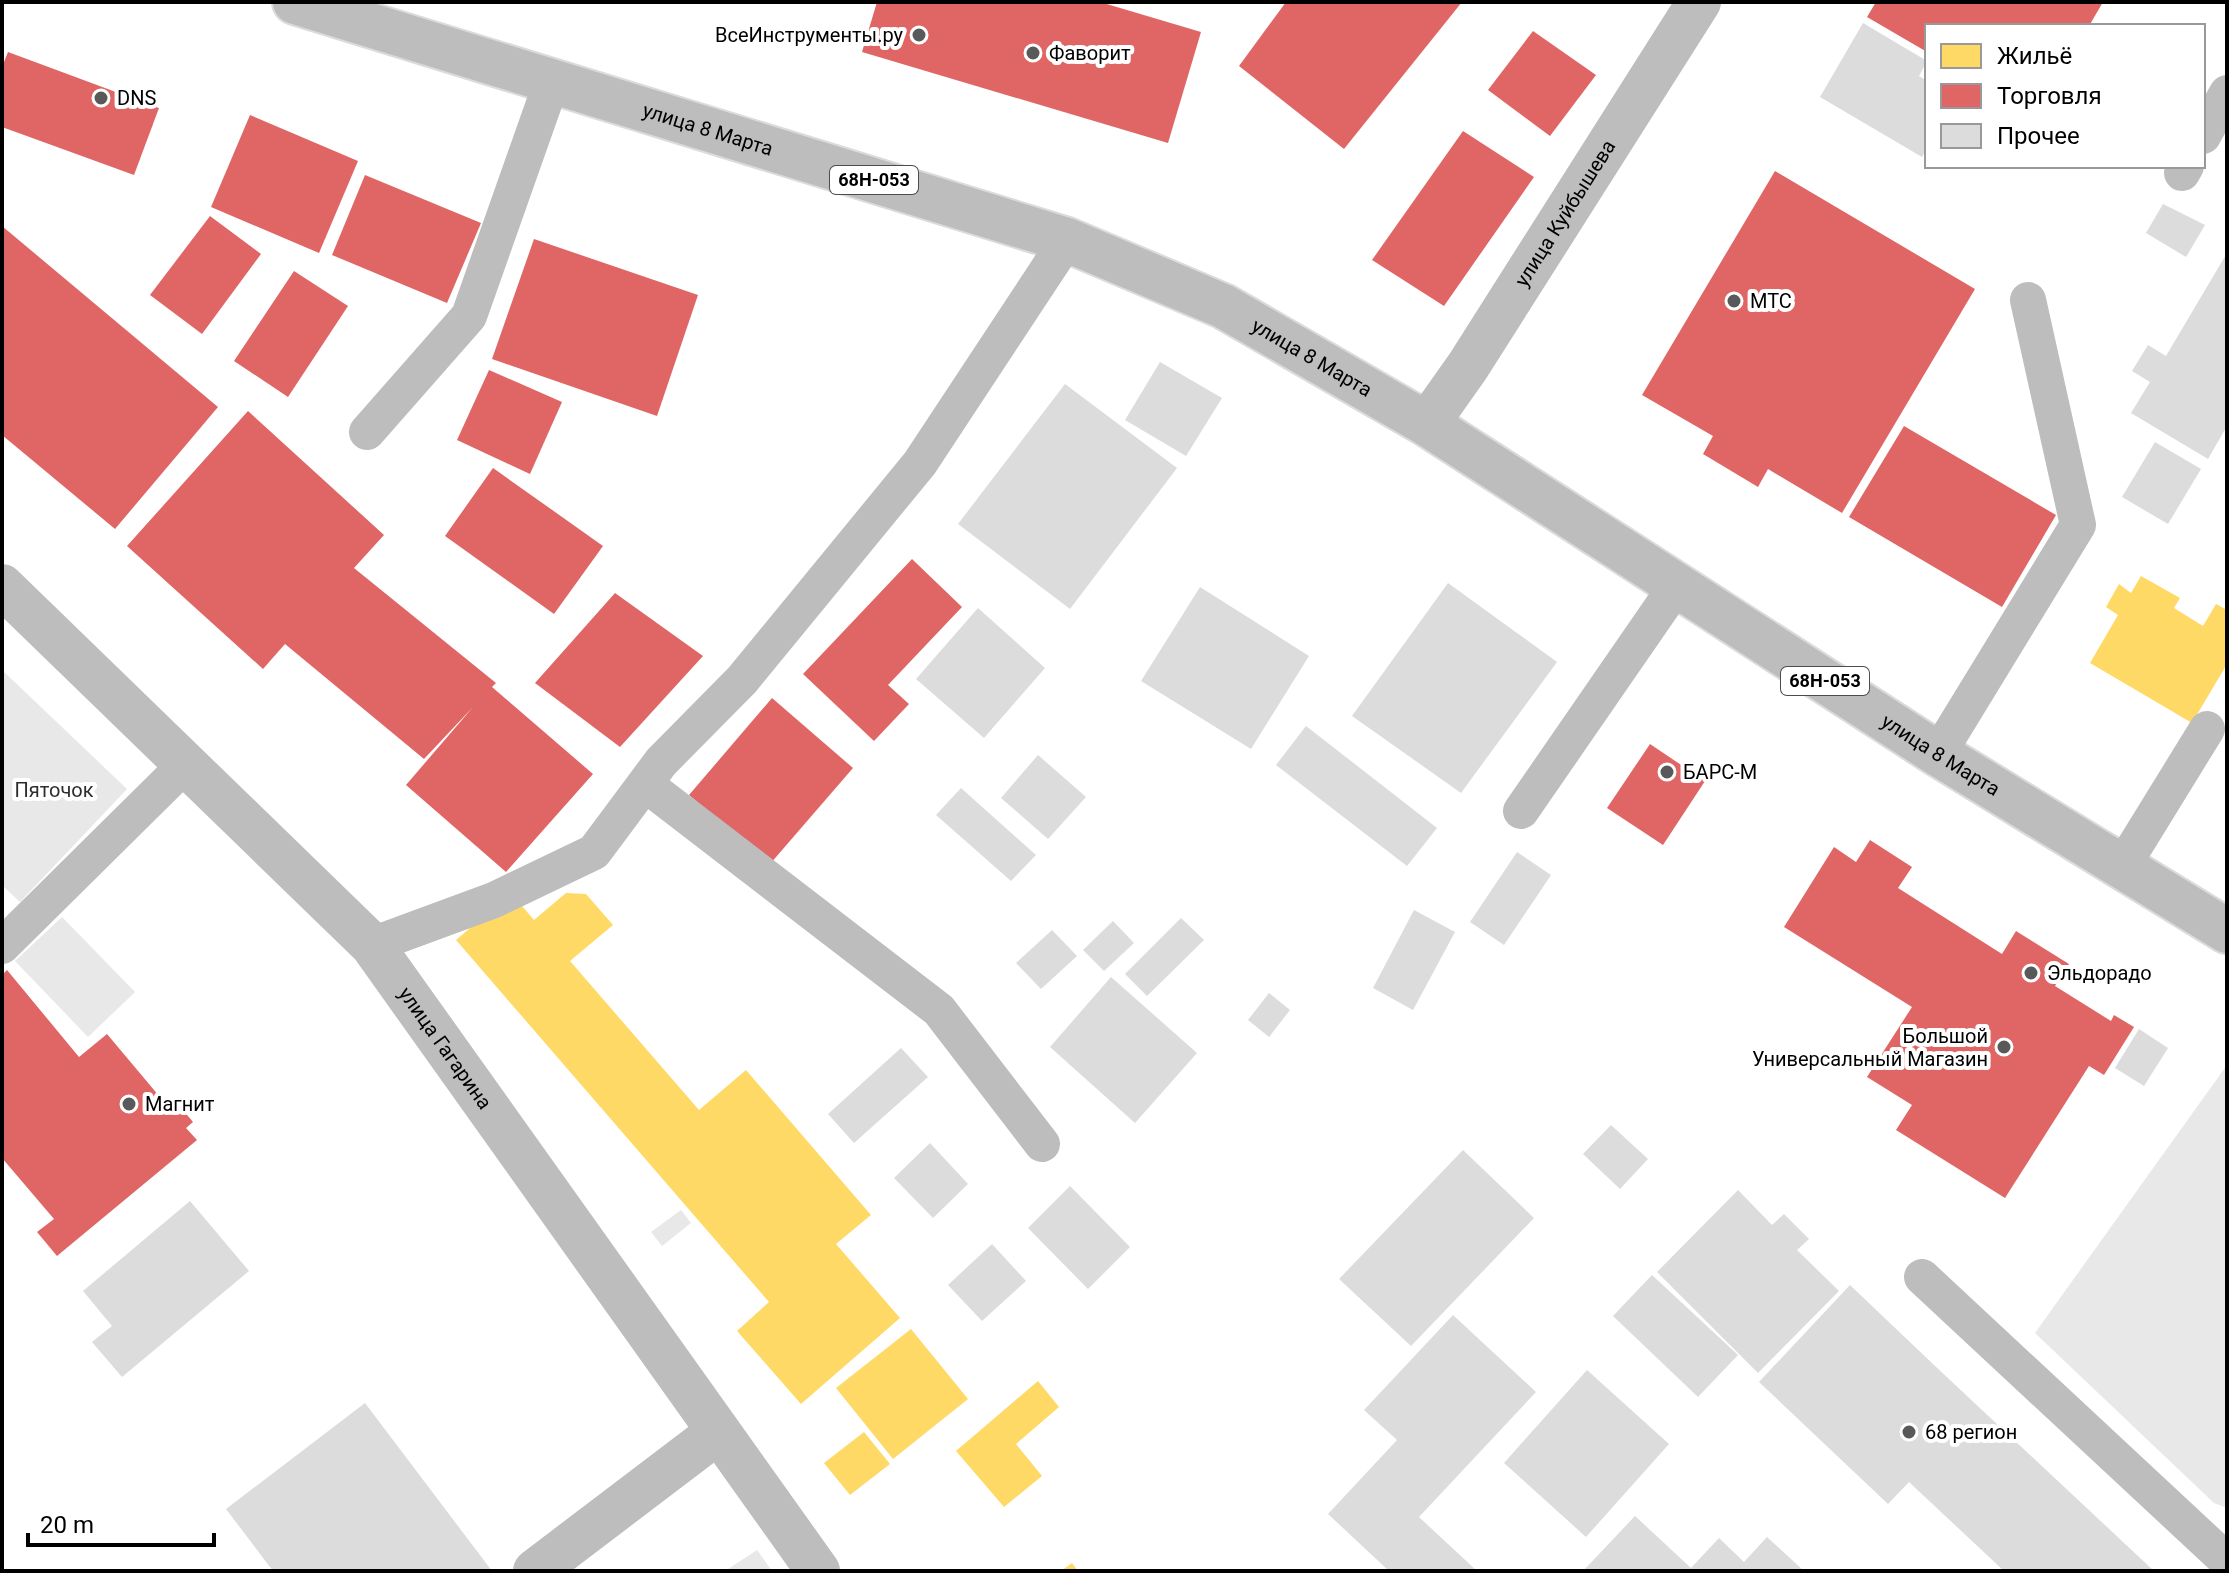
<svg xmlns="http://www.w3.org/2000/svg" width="2229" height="1573" font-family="Roboto,sans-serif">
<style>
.green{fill:#e8e8e8}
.homes{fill:#ffd966}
.shops{fill:#e06666}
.building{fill:#dcdcdc}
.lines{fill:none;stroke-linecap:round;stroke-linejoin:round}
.primary-casing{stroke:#dbdbdb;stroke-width:48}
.service{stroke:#bdbdbd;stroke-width:36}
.minor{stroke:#bdbdbd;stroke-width:44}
.tertiary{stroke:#bdbdbd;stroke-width:44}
.primary{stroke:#bdbdbd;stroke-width:44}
.poi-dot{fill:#595959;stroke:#fff;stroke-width:3}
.labels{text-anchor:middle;stroke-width:8;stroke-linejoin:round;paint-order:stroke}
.shield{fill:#fff;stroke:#4c4c4c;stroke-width:2}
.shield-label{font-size:18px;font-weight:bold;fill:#000}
.poi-label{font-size:20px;fill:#000;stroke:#fff;text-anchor:start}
.street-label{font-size:20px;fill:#000;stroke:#fff}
.park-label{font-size:20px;fill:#2d2d2d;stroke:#fff}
</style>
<rect width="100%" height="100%" fill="#fff"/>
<g class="green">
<path d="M 2,670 L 127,789 L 20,902 L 2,885 Z"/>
<path d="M 62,917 L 135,992 L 88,1037 L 15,961 Z"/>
<path d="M 2227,1065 L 2227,1508 L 2214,1503 L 2035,1333 Z"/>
<path d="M 681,1210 L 691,1223 L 662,1246 L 651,1232 Z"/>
<path d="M 757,1550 L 772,1571 L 725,1571 Z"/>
</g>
<g class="homes">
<path d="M 2141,576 L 2180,598 L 2174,608 L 2203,626 L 2216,604 L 2227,610 L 2227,664 L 2192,723 L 2090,663 L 2118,615 L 2106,607 L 2119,584 L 2131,593 Z"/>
<path d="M 511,893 L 534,920 L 566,893 L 586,894 L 613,925 L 570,961 L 699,1110 L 746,1070 L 871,1215 L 836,1244 L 900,1318 L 801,1404 L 737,1331 L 769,1302 L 456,940 Z"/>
<path d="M 911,1329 L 968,1399 L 893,1459 L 836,1388 Z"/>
<path d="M 1038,1381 L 1059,1407 L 1016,1444 L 1042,1476 L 1004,1507 L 956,1451 Z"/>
<path d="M 864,1432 L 890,1464 L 850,1495 L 824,1463 Z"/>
<path d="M 1072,1563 L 1078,1571 L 1061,1571 Z"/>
</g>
<g class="shops">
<path d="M 877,2 L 1100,2 L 1201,32 L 1168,143 L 862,52 Z"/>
<path d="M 1286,2 L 1462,2 L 1344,149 L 1239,66 Z"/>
<path d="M 1876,2 L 2103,2 L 2089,26 L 1927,26 L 1927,52 L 1867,17 Z"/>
<path d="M 1533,31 L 1596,75 L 1550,136 L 1488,90 Z"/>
<path d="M 8,52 L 159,108 L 134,175 L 2,127 L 2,67 Z"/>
<path d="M 250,115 L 358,161 L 319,253 L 211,207 Z"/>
<path d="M 1463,131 L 1534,177 L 1444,306 L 1372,260 Z"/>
<path d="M 1775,171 L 1975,289 L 1842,513 L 1768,469 L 1758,487 L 1703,454 L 1713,436 L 1642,395 Z"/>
<path d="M 365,175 L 481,223 L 447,303 L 332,255 Z"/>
<path d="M 210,216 L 261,254 L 202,334 L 150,295 Z"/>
<path d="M 2,226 L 218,407 L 115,529 L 2,435 Z"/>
<path d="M 534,239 L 698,295 L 657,416 L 492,359 Z"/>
<path d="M 294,271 L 348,306 L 288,397 L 234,361 Z"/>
<path d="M 489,370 L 562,402 L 530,474 L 457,440 Z"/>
<path d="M 248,411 L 384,535 L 354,568 L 496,683 L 492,687 L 593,774 L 506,872 L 406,785 L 473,707 L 424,759 L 285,644 L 263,669 L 127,546 Z"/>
<path d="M 1904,426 L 2056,515 L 2002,607 L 1849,517 Z"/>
<path d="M 493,468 L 603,546 L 554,614 L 445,536 Z"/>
<path d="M 912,559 L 962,607 L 888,685 L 909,704 L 874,741 L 803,674 Z"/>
<path d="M 615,593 L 703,656 L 620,747 L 535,683 Z"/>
<path d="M 772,698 L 853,768 L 770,864 L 689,795 Z"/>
<path d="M 1650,744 L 1705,781 L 1663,845 L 1607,808 Z"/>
<path d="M 1870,840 L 1912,867 L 1898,888 L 2002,954 L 2016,931 L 2069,964 L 2055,986 L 2111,1021 L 2114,1015 L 2134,1027 L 2104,1075 L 2089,1066 L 2005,1198 L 1896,1130 L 1912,1105 L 1867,1077 L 1912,1007 L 1784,927 L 1834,847 L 1856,862 Z"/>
<path d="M 7,970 L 79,1057 L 107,1034 L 170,1109 L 177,1103 L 193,1122 L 186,1128 L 197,1140 L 57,1256 L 37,1232 L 54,1219 L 2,1158 L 2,975 Z"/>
</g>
<g class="building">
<path d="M 1863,23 L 1927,61 L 1919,76 L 1927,81 L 1927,148 L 1922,157 L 1820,97 Z"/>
<path d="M 2163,204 L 2205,225 L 2186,257 L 2146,233 Z"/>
<path d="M 2227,253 L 2227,426 L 2208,459 L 2131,413 L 2150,382 L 2132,371 L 2148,345 L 2166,356 Z"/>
<path d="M 1160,362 L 1222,398 L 1186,456 L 1125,420 Z"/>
<path d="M 1065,384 L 1177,468 L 1070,609 L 958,524 Z"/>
<path d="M 2155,442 L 2201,469 L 2168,524 L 2122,497 Z"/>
<path d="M 1448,583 L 1557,662 L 1461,793 L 1352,716 Z"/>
<path d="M 1200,587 L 1309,656 L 1251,749 L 1141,681 Z"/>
<path d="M 978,608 L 1045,668 L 984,738 L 916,679 Z"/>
<path d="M 1306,726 L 1437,828 L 1407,866 L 1276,765 Z"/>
<path d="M 1038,755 L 1086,797 L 1048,839 L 1001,798 Z"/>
<path d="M 961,788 L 1036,855 L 1011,881 L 936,815 Z"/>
<path d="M 1517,852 L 1551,875 L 1504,945 L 1470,922 Z"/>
<path d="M 1414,910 L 1455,932 L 1413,1010 L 1373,988 Z"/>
<path d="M 1181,918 L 1204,940 L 1147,996 L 1125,974 Z"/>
<path d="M 1113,921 L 1134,943 L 1104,971 L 1083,950 Z"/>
<path d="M 1052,930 L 1077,956 L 1041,989 L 1016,963 Z"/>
<path d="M 1111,977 L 1197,1053 L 1135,1123 L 1050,1047 Z"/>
<path d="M 1269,993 L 1290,1010 L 1269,1037 L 1248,1020 Z"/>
<path d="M 2139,1029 L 2168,1048 L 2144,1086 L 2115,1068 Z"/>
<path d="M 901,1048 L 928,1077 L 854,1143 L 828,1114 Z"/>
<path d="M 1611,1125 L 1648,1159 L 1620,1189 L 1583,1154 Z"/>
<path d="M 930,1143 L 968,1184 L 933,1218 L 894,1178 Z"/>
<path d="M 1463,1150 L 1534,1218 L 1411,1346 L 1339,1279 Z"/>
<path d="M 1070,1186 L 1130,1247 L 1088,1289 L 1028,1228 Z"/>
<path d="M 1738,1190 L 1772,1225 L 1784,1214 L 1809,1239 L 1797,1250 L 1839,1291 L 1758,1373 L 1657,1272 Z"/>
<path d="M 190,1201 L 249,1271 L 122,1377 L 92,1342 L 112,1326 L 83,1291 Z"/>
<path d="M 992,1244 L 1026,1281 L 982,1321 L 948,1285 Z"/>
<path d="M 1652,1275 L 1738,1355 L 1698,1397 L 1613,1316 Z"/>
<path d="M 1850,1285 L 1934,1365 L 2154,1571 L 2004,1571 L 1909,1482 L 1888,1504 L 1759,1382 Z"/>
<path d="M 1453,1315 L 1536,1392 L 1419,1517 L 1477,1571 L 1389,1571 L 1328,1514 L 1397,1440 L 1364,1410 Z"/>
<path d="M 1587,1370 L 1669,1444 L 1586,1537 L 1504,1463 Z"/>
<path d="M 365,1403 L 492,1571 L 273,1571 L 226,1509 Z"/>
<path d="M 1635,1516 L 1691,1568 L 1719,1538 L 1744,1562 L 1767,1537 L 1804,1571 L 1583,1571 Z"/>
</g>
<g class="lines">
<defs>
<g id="primary">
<path id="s3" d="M 295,2 L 1067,240 L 1223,306 L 1427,424 L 1938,754 L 2227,931"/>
</g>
</defs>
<use href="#primary" class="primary-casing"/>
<g class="service">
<path d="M 2203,136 L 2227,93"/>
<path d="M 2182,173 L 2186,166"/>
<path d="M 367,432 L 469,316 L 552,81"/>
<path d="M 1938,754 L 2078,525 L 2028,300"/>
<path d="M 645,784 L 939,1010 L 1042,1144"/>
<path d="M 1521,811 L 1677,585"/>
<path d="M 2122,867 L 2207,729"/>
<path d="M 372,945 L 494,900 L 594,852 L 661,762 L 742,680 L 920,463 L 1067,240"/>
<path d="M 2,946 L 186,764"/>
<path d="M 1922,1277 L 2227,1561"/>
</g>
<g class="minor">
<path id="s1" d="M 2,586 L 372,945 L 818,1571"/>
<path d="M 535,1571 L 718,1432"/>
</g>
<path class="tertiary" id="s2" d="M 1427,424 L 1468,366 L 1699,2"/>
<use href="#primary" class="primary"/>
</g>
<g class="poi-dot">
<circle cx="919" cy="35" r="8"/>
<circle cx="1033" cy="53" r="8"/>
<circle cx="101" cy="98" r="8"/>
<circle cx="1734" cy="301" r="8"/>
<circle cx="1667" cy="772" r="8"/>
<circle cx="2031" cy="973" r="8"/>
<circle cx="2004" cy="1047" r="8"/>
<circle cx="129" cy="1104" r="8"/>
<circle cx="1909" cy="1432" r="8"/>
</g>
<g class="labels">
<g class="shield">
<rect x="830" y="166" width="88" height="28" rx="6"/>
<rect x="1781" y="667" width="88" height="28" rx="6"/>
</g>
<g class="shield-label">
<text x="874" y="186">68Н-053</text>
<text x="1825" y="687">68Н-053</text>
</g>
<g class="poi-label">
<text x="903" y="42" text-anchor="end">ВсеИнструменты.ру</text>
<text x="1049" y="60">Фаворит</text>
<text x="117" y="105">DNS</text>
<text x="1750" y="308">МТС</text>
<text x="1683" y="779">БАРС-М</text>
<text x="2047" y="980">Эльдорадо</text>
<text x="1988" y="1043" text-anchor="end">Большой<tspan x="1988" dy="23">Универсальный Магазин</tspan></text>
<text x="145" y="1111">Магнит</text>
<text x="1925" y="1439">68 регион</text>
</g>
<g class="street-label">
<text dy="7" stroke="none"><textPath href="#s3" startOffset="432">улица 8 Марта</textPath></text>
<text dy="7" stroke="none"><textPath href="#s2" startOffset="252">улица Куйбышева</textPath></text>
<text dy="7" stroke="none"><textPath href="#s3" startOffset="1080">улица 8 Марта</textPath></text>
<text dy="7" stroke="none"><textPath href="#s3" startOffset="1824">улица 8 Марта</textPath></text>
<text dy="7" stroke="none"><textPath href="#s1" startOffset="642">улица Гагарина</textPath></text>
</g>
<g class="park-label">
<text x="54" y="797">Пяточок</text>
</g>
</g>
<rect width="2229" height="1573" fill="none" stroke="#000000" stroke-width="8"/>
<rect x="1925" y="24" width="280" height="144" fill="#ffffff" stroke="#999999" stroke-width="2"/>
<rect x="1941" y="44" width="40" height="24" fill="#ffd966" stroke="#999999" stroke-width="2"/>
<text x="1997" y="64" font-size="24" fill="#000000">Жильё</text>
<rect x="1941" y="84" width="40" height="24" fill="#e06666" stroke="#999999" stroke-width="2"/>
<text x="1997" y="104" font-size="24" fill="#000000">Торговля</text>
<rect x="1941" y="124" width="40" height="24" fill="#dcdcdc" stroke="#999999" stroke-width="2"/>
<text x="1997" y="144" font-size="24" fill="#000000">Прочее</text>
<path d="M28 1533v12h186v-12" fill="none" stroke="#000000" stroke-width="4"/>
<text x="40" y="1533" font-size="24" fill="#000000" stroke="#ffffff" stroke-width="6" paint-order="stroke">20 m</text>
</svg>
